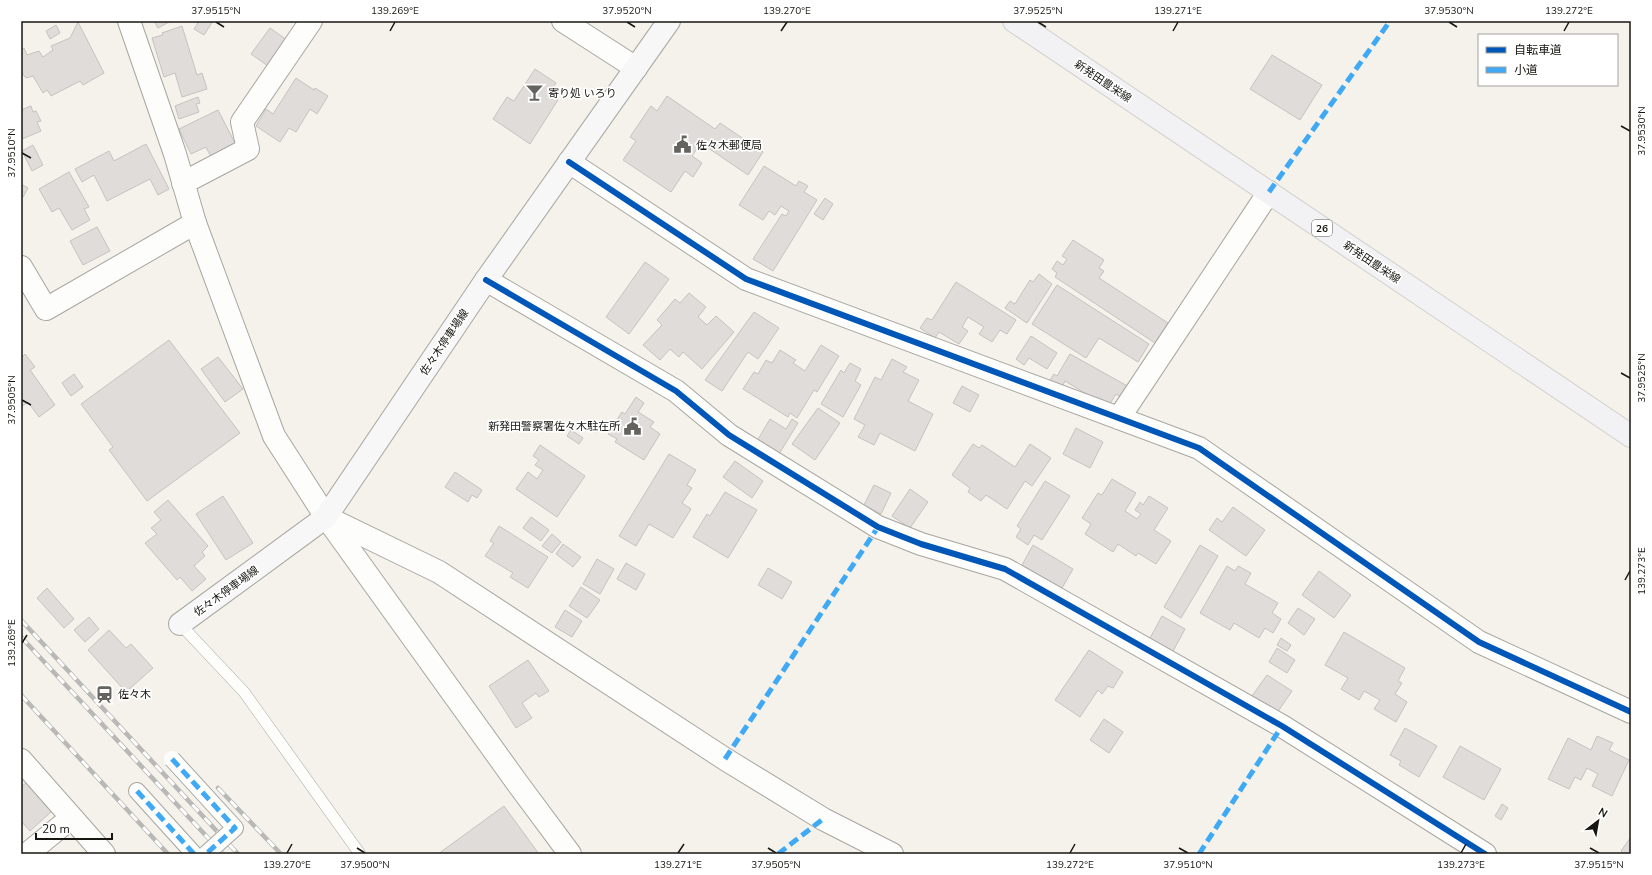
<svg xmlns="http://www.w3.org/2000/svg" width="1652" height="875" font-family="'Nunito Sans','Noto Sans JP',sans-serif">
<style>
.building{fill:#dfdcda;stroke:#c6c2c0}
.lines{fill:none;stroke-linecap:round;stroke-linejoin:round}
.service-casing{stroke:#a8a6a0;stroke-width:12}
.pedestrian-casing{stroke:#a8a6a0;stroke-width:18}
.minor-casing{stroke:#a8a6a0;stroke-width:24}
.tertiary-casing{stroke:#a8a6a0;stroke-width:24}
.secondary-casing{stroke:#a8a6a0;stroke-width:24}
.primary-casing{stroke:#d1d0cd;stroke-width:24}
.service{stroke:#fdfdfc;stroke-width:11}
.pedestrian{stroke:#fdfdfc;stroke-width:16}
.minor{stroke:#fdfdfc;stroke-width:22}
.tertiary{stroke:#fdfdfc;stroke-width:22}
.secondary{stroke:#f7f7f8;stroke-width:22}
.primary{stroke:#f2f1f4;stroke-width:22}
.rail-casing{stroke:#b8b8b6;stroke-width:4.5}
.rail{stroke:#fff;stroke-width:3;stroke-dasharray:9;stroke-linecap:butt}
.pedestrian-bridge-casing{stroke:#a8a6a0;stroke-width:18;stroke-linecap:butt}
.pedestrian-bridge{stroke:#fdfdfc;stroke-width:16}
.quiet{stroke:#3fa9f5;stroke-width:5;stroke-dasharray:10 5;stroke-linecap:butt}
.cycleway-casing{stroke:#fff;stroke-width:8}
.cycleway{stroke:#0057b8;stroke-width:6}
.ticks{fill:none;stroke:#171611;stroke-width:1.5}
.labels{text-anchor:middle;stroke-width:3.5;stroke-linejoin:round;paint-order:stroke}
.shield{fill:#fff;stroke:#5d5c58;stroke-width:1}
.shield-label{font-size:10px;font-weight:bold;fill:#171611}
.street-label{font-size:11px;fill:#171611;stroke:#fff}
.poi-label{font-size:11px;fill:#171611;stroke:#fff;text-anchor:start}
.neatline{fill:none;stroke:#171611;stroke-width:1.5}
.ticks-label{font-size:10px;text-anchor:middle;fill:#171611}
</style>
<rect width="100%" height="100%" fill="#f4f2ea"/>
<g class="building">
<path d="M 154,21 L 171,21 L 158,28 Z"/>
<path d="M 194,21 L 213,21 L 204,35 L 194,29 L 198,23 Z"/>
<path d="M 78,22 L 104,73 L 83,85 L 80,81 L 51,96 L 47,90 L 43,93 L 33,76 L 26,78 L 21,72 L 21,50 L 24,48 L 27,55 L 39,51 L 43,57 L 53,50 L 51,46 L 70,38 Z"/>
<path d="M 56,25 L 60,33 L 50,39 L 46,31 Z"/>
<path d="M 182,26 L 197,75 L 202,73 L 207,89 L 182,97 L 175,73 L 164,77 L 152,38 L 163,35 L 162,33 Z"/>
<path d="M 270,28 L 287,40 L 268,66 L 251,54 Z"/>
<path d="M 1272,55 L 1322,85 L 1300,120 L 1250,89 Z"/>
<path d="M 535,69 L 556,83 L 548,94 L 558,100 L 530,144 L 493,119 L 507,97 L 514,101 Z"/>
<path d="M 296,78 L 314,90 L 315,88 L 328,96 L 317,114 L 310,109 L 296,132 L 289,128 L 280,142 L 256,126 L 266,109 L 273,114 Z"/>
<path d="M 667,96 L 715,129 L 720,123 L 763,152 L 748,175 L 701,143 L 692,156 L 702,163 L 693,177 L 685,171 L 671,192 L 623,160 L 636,141 L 630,137 L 651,106 L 657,111 Z"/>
<path d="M 198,97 L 200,103 L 196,104 L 199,112 L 179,119 L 175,106 Z"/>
<path d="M 31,106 L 33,112 L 36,111 L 41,121 L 37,122 L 41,131 L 22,139 L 21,110 Z"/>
<path d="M 218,110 L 237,147 L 212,159 L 206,147 L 191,154 L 179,129 Z"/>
<path d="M 146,144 L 169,189 L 158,195 L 150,179 L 107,201 L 94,175 L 82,182 L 75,169 L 109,151 L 114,161 Z"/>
<path d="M 33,145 L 43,165 L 32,171 L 22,151 Z"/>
<path d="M 764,166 L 796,186 L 799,181 L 808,186 L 804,192 L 817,200 L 773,271 L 753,259 L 782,214 L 786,216 L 789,211 L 781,206 L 775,215 L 769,211 L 763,220 L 739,205 Z"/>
<path d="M 69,172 L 89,207 L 84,209 L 90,220 L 72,230 L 59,208 L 52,212 L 39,189 Z"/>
<path d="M 21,184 L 28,188 L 23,197 L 21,196 Z"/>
<path d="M 825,198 L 833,204 L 823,220 L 814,214 Z"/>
<path d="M 97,227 L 110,251 L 83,265 L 70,241 Z"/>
<path d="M 1073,240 L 1104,260 L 1099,268 L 1104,271 L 1099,278 L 1168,323 L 1155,343 L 1055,277 L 1057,273 L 1052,269 L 1057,261 L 1063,265 L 1067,259 L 1062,256 Z"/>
<path d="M 645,262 L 669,279 L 629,334 L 606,317 Z"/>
<path d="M 1039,274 L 1052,284 L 1027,323 L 1005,308 L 1010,301 L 1015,304 L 1030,280 L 1033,282 Z"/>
<path d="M 956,282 L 1016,320 L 1007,334 L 1000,330 L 992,342 L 979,334 L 984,327 L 968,317 L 962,327 L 968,331 L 959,344 L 939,332 L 935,338 L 920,328 L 927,318 L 932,320 Z"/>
<path d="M 1057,285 L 1149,344 L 1138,362 L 1099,338 L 1086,358 L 1032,324 Z"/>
<path d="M 689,293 L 706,307 L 698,317 L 707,325 L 716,316 L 734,332 L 702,369 L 683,352 L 679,357 L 670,349 L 660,360 L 643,345 L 662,325 L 657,320 L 675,299 L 680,303 Z"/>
<path d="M 754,312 L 779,328 L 758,359 L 748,352 L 722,391 L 705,380 Z"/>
<path d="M 1031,336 L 1057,353 L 1047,369 L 1029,358 L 1024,365 L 1016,359 Z"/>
<path d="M 169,340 L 240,433 L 147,501 L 109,450 L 113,447 L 81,404 Z"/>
<path d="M 821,345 L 839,356 L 817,392 L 814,390 L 797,418 L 790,413 L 788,417 L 743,389 L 754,372 L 758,374 L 766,360 L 772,363 L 780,350 L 796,360 L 793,363 L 805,371 Z"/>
<path d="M 25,354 L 35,367 L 30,370 L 55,405 L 39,417 L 28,402 L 21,407 L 21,358 Z"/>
<path d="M 1070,354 L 1131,388 L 1124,399 L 1116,394 L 1108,407 L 1065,381 L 1062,387 L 1050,380 L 1054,374 L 1057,376 Z"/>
<path d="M 218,357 L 243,389 L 225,402 L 201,369 Z"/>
<path d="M 892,359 L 907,367 L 903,372 L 919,380 L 908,401 L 933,414 L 915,451 L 880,433 L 874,445 L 858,437 L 865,425 L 854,419 L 875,377 L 881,380 Z"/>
<path d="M 850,363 L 861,369 L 855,381 L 861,385 L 843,417 L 821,404 L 841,370 L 844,373 Z"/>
<path d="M 74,374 L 83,387 L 71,396 L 62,383 Z"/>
<path d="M 962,386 L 979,395 L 970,412 L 953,403 Z"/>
<path d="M 636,397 L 644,403 L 638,412 L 654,422 L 650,427 L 660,434 L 644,460 L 615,442 L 617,439 L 608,434 L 622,412 L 625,414 Z"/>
<path d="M 818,408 L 840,423 L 815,460 L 792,444 Z"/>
<path d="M 770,419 L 786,429 L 792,419 L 798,423 L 779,454 L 757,441 Z"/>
<path d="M 1076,428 L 1103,442 L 1090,468 L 1063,454 Z"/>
<path d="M 571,430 L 583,438 L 579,444 L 567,436 Z"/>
<path d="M 973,444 L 979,448 L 982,445 L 1015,467 L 1030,444 L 1051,458 L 1032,486 L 1025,481 L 1007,509 L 986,495 L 981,501 L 968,492 L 970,488 L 952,475 Z"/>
<path d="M 540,445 L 585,476 L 557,517 L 516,489 L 528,472 L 537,479 L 543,470 L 535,465 L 539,460 L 533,456 Z"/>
<path d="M 669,454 L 696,470 L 687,485 L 692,488 L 682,503 L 691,509 L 673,538 L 649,524 L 636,546 L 619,536 Z"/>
<path d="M 735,461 L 763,481 L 752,498 L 723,477 Z"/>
<path d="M 455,472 L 482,490 L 477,498 L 472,495 L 468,502 L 445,487 Z"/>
<path d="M 1112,479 L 1136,493 L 1125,511 L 1137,519 L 1141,514 L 1135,510 L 1140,502 L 1143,505 L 1149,496 L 1168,508 L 1154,530 L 1171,541 L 1156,564 L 1138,553 L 1136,556 L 1118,544 L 1113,552 L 1085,534 L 1091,524 L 1082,518 L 1098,493 L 1102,495 Z"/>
<path d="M 1045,481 L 1070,496 L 1042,540 L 1034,535 L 1028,545 L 1016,537 L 1021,529 L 1017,526 Z"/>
<path d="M 874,485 L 891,493 L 881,514 L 864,505 Z"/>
<path d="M 910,489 L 928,502 L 910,528 L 892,516 Z"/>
<path d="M 725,492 L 757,510 L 728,558 L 693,537 L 707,514 L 710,516 Z"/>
<path d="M 223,496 L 253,543 L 226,560 L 196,514 Z"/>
<path d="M 168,500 L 208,546 L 202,552 L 205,556 L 194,566 L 206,579 L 192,591 L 180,577 L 177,580 L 145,543 L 157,534 L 151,528 L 161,520 L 154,512 Z"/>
<path d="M 1233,507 L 1265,530 L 1246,556 L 1209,530 L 1217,518 L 1222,522 Z"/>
<path d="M 531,517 L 549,530 L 541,541 L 523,528 Z"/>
<path d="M 499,526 L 548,557 L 528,588 L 510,577 L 513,573 L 485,556 L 494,543 L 490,541 Z"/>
<path d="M 552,534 L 561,542 L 552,553 L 542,546 Z"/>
<path d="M 563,544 L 581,557 L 573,567 L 556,554 Z"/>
<path d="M 1033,545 L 1073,569 L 1062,588 L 1022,565 Z"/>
<path d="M 1200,545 L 1218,556 L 1181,618 L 1164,607 Z"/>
<path d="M 597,559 L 614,569 L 600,594 L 583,584 Z"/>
<path d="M 626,563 L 645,574 L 636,590 L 617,579 Z"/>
<path d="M 1227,566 L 1235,571 L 1238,566 L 1251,573 L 1245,584 L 1278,603 L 1272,613 L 1281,619 L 1273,633 L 1265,628 L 1259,638 L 1234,623 L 1230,630 L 1200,613 Z"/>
<path d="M 768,568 L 792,582 L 782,599 L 758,585 Z"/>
<path d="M 1319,571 L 1351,595 L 1334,618 L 1302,595 Z"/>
<path d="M 581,587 L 600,600 L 587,618 L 569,606 Z"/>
<path d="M 47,588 L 74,619 L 64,628 L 37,598 Z"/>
<path d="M 1298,608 L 1315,619 L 1304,635 L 1288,623 Z"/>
<path d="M 565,610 L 582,621 L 572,637 L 555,627 Z"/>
<path d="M 1162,616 L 1185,629 L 1172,653 L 1149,640 Z"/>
<path d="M 89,617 L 99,629 L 85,642 L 74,630 Z"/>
<path d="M 109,630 L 126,648 L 131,644 L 153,668 L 126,692 L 88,650 Z"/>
<path d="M 1344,632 L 1405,668 L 1398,681 L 1402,683 L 1395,694 L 1407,702 L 1396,722 L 1374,709 L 1380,700 L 1364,691 L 1359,700 L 1341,689 L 1348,678 L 1325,665 Z"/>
<path d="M 1281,638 L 1291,645 L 1287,651 L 1277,645 Z"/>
<path d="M 1277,648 L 1295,660 L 1287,673 L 1269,662 Z"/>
<path d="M 1089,650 L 1123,672 L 1113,688 L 1108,686 L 1102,694 L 1098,690 L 1080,717 L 1055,700 Z"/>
<path d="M 528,660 L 549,691 L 539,697 L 536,693 L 522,703 L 532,718 L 516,728 L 489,686 Z"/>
<path d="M 1267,675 L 1292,691 L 1277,713 L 1252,696 Z"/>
<path d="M 1104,719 L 1123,732 L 1109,753 L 1090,740 Z"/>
<path d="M 1405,728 L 1437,746 L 1419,777 L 1399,765 L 1401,761 L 1390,755 Z"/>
<path d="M 1597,736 L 1613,743 L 1609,750 L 1629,760 L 1612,796 L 1592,786 L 1598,774 L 1587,768 L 1581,780 L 1575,777 L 1569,789 L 1548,779 L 1568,738 L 1591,750 Z"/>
<path d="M 1460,746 L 1501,769 L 1484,800 L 1443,777 Z"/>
<path d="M 27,782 L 52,811 L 30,831 L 21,821 L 21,787 Z"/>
<path d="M 1502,804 L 1508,808 L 1501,820 L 1495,816 Z"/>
<path d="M 504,806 L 539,854 L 438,854 Z"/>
<path d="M 1631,837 L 1631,854 L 1624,854 L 1621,851 Z"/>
</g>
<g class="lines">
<defs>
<path id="service" d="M 180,624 L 244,692 L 360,854"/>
<path id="pedestrian" d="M 137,791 L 194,854"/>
<g id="minor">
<path d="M 129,21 L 175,154 L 195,223 L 274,436 L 326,517 L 439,572 L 725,759 L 823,819 L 892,854"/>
<path d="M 563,21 L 636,68"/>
<path d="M 569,162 L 746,279 L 1199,448 L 1479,642 L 1631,712"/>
<path d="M 183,183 L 248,149 L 242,122 L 311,21"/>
<path d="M 21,267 L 46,309 L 195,223"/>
<path d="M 486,280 L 676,391 L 729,435 L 878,527 L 921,544 L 1005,569 L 1282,726 L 1485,854"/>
<path d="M 1119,418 L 1269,192"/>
<path d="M 21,760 L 104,854"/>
<path d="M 27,854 L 71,818"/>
</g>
<path id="tertiary" d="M 326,517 L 518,784 L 570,854"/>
<path id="secondary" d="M 180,624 L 326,517 L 486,280 L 669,21"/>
<path id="primary" d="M 1014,21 L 1631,436"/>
</defs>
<use href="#service" class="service-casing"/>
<use href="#pedestrian" class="pedestrian-casing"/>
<use href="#minor" class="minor-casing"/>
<use href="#tertiary" class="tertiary-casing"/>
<use href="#secondary" class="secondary-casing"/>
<use href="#primary" class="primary-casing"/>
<use href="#service" class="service"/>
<use href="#pedestrian" class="pedestrian"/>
<use href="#minor" class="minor"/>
<use href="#tertiary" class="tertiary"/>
<use href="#secondary" class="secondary"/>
<use href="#primary" class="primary"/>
<defs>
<g id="rail">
<path d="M 21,620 L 238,854"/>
<path d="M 21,637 L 223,854"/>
<path d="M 21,695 L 168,854"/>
<path d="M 218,788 L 281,854"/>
</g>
</defs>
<use href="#rail" class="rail-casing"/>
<use href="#rail" class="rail"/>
<defs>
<path id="pedestrian-bridge" d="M 172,759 L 235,828 L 206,854"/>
</defs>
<use href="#pedestrian-bridge" class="pedestrian-bridge-casing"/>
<use href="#pedestrian-bridge" class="pedestrian-bridge"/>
<g class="quiet">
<path d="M 1269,192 L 1390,21"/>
<path d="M 172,759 L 235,828 L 206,854"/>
<path d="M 725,759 L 878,527"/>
<path d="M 137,791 L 194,854"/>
<path d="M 778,854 L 823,819"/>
<path d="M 1199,854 L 1282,726"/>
</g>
<defs>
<g id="cycleway">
<path d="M 569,162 L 746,279 L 1199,448 L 1479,642 L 1631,712"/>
<path d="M 486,280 L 676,391 L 729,435 L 878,527 L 921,544 L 1005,569 L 1282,726 L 1485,854"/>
</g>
</defs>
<use href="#cycleway" class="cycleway-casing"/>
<use href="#cycleway" class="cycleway"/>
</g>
<path class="ticks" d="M 216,22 L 224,27M 627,22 L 635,27M 1038,22 L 1046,27M 1449,22 L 1457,27M 390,31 L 395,22M 781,31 L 787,22M 1173,31 L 1178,22M 1564,31 L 1569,22M 1621,126 L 1630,131M 22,153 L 31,158M 1621,373 L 1630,378M 22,400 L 31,405M 1625,580 L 1630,571M 22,643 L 27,635M 357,848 L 365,853M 768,848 L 776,853M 1179,848 L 1188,853M 1590,848 L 1599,853M 287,853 L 292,844M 678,853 L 684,844M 1070,853 L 1075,844M 1461,853 L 1466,844"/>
<defs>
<symbol id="bar-bare" viewBox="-9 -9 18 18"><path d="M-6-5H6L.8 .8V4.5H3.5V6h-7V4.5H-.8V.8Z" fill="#64635d" stroke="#fff" stroke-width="2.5" paint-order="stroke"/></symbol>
<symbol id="civic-bare" viewBox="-9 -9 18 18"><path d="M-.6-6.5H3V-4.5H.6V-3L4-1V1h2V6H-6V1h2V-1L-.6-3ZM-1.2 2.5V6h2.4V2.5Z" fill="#64635d" stroke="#fff" stroke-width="2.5" paint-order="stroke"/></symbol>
<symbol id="station-bare" viewBox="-9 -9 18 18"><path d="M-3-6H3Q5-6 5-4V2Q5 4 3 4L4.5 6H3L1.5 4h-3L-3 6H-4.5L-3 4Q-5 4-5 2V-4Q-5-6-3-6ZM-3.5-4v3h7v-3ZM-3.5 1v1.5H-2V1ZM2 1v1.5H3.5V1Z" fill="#64635d" stroke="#fff" stroke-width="2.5" paint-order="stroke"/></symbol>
</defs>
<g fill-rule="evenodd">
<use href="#bar-bare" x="522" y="80" width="25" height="25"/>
<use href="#civic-bare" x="670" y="132" width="25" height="25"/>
<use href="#civic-bare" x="620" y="414" width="25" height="25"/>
<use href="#station-bare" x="92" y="682" width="25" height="25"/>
</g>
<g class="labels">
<rect class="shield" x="1312" y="220" width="20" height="16" rx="3"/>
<g class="shield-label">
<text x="1322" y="232">26</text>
</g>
<g class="street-label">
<text transform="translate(1103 81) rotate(34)" y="4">新発田豊栄線</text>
<text transform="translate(1372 262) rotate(34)" y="4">新発田豊栄線</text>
<text transform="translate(444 342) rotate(-56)" y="4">佐々木停車場線</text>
<text transform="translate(226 591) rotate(-36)" y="4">佐々木停車場線</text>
</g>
<g class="poi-label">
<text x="548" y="97">寄り処 いろり</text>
<text x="696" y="149">佐々木郵便局</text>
<text x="620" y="430" text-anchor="end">新発田警察署佐々木駐在所</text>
<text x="118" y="698">佐々木</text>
</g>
</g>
<rect width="1652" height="875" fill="none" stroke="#ffffff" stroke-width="44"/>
<rect x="1478" y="34" width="140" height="52" fill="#ffffff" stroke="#a2a2a0"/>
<rect x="1486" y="47" width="20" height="6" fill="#0057b8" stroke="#a2a2a0"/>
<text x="1514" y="54" font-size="12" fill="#171611">自転車道</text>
<rect x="1486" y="67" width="20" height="6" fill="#3fa9f5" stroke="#a2a2a0"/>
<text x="1514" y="74" font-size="12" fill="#171611">小道</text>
<g transform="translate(1598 821) rotate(31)" stroke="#ffffff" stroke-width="3" paint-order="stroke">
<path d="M0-3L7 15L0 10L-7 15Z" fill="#171611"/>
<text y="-6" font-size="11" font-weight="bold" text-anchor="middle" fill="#171611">N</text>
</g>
<path d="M36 833v6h76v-6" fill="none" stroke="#171611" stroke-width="2"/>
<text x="42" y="833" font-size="12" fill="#171611" stroke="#ffffff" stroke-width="3" paint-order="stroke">20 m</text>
<rect x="22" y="22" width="1608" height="831" class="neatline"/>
<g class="ticks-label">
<text x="216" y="14">37.9515°N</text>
<text x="395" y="14">139.269°E</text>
<text x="627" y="14">37.9520°N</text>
<text x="787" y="14">139.270°E</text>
<text x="1038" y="14">37.9525°N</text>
<text x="1178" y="14">139.271°E</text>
<text x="1449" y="14">37.9530°N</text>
<text x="1569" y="14">139.272°E</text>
<text transform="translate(1641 131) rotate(-90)" y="4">37.9530°N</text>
<text transform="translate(11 153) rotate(-90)" y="4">37.9510°N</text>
<text transform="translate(1641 378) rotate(-90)" y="4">37.9525°N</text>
<text transform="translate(11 400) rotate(-90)" y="4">37.9505°N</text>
<text transform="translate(1641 571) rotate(-90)" y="4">139.273°E</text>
<text transform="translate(11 643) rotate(-90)" y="4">139.269°E</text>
<text x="287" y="868">139.270°E</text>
<text x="365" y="868">37.9500°N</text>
<text x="678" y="868">139.271°E</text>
<text x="776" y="868">37.9505°N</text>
<text x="1070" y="868">139.272°E</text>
<text x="1188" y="868">37.9510°N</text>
<text x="1461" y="868">139.273°E</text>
<text x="1599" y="868">37.9515°N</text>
</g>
</svg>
